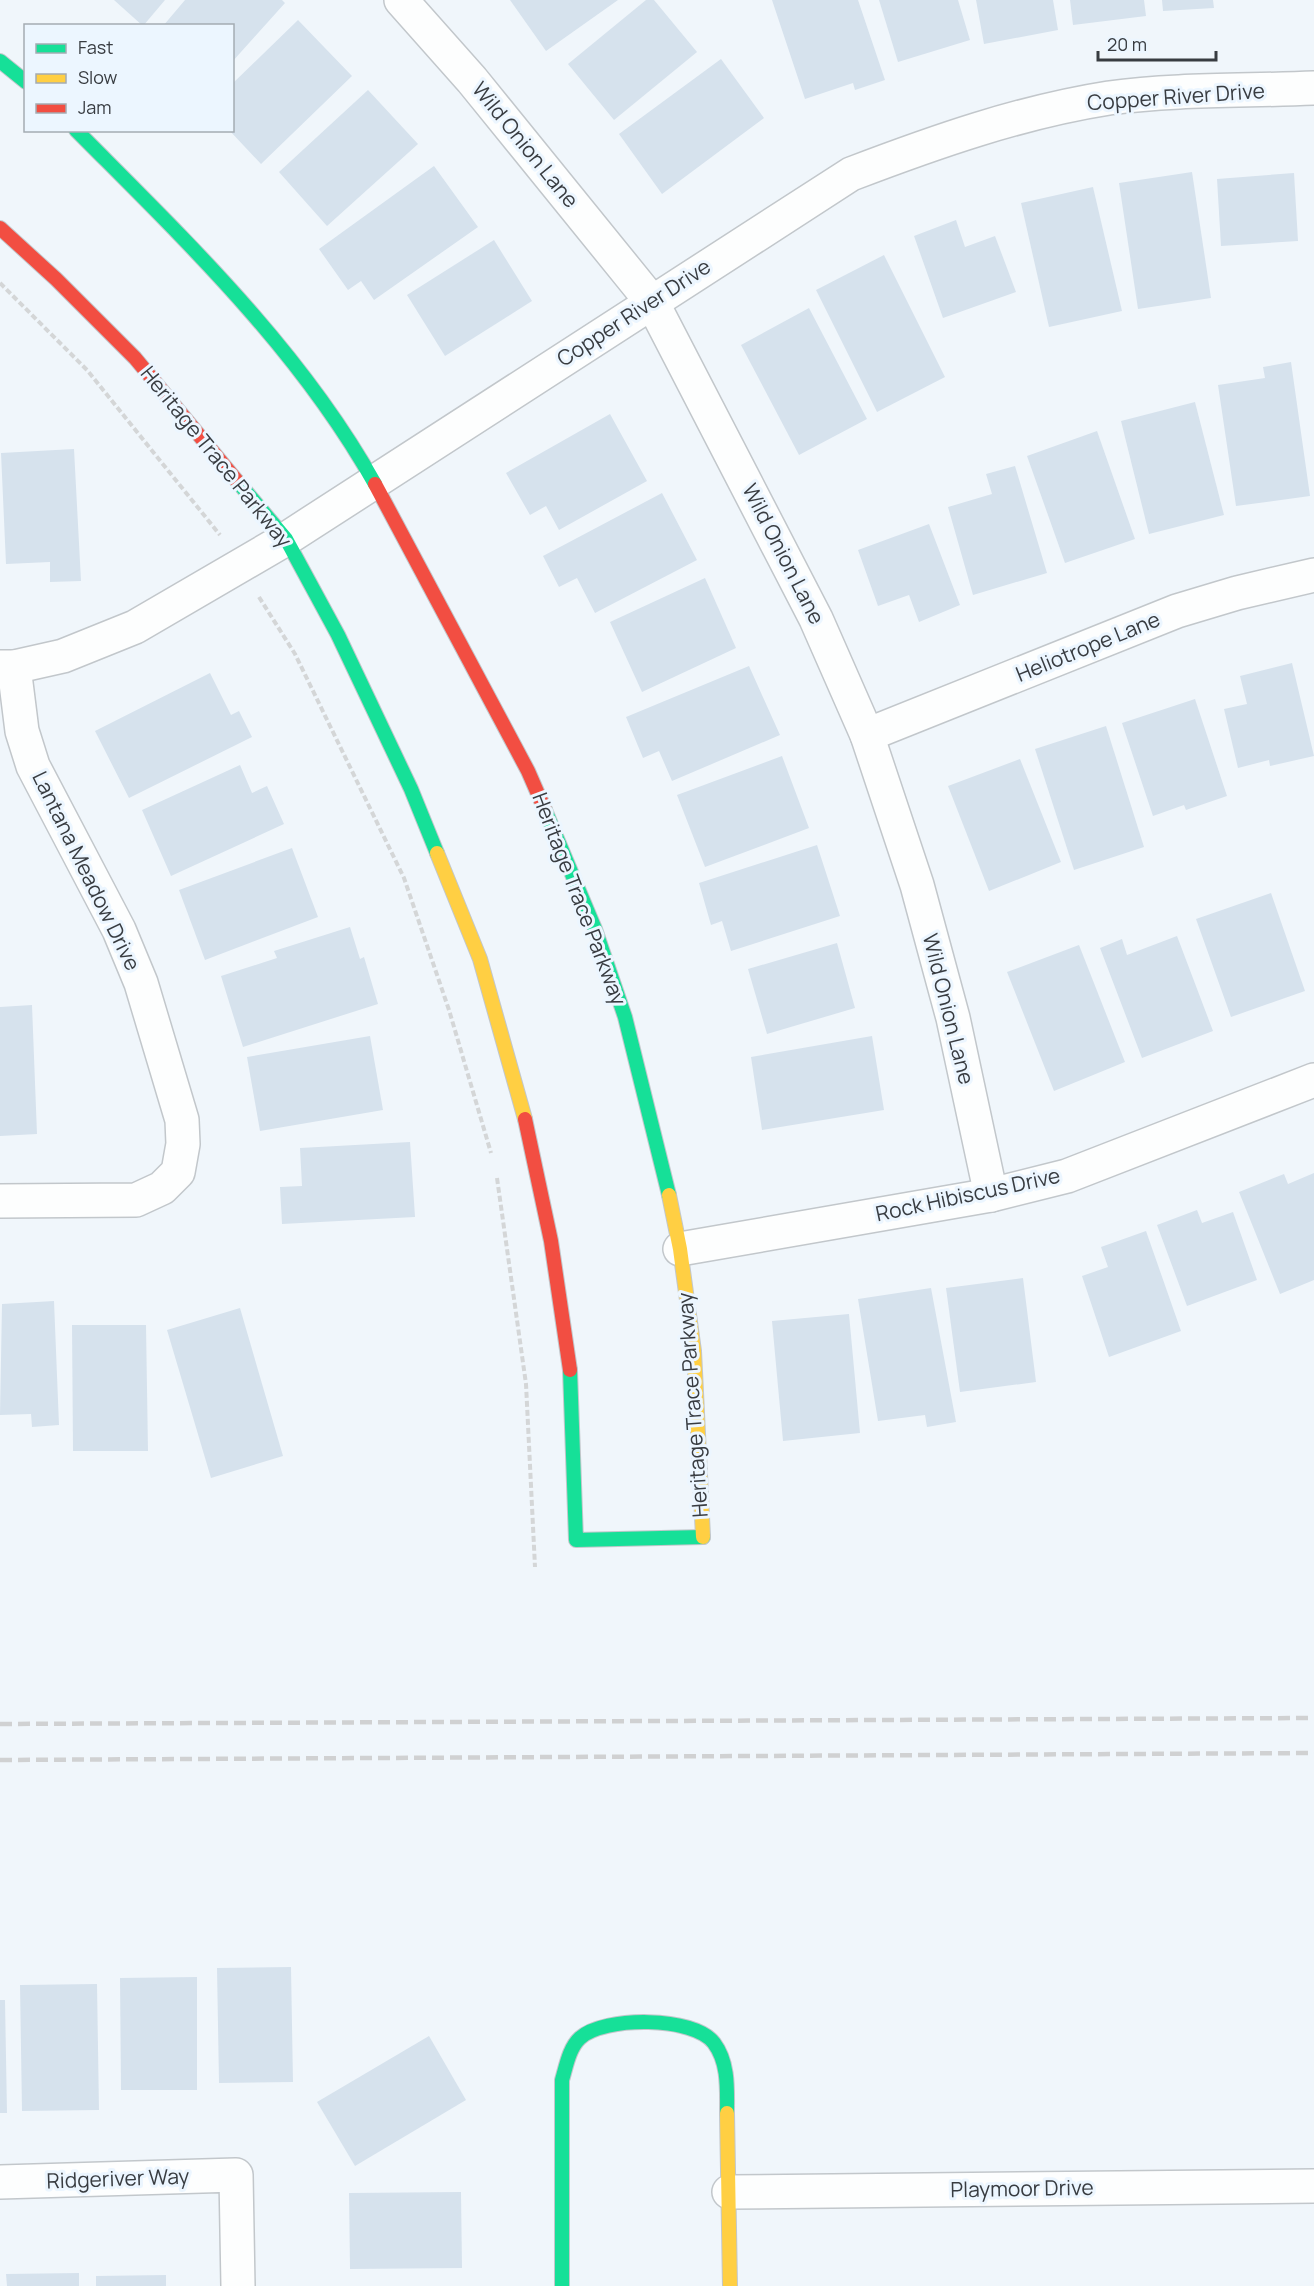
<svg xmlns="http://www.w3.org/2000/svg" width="1314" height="2286" font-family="Manrope,sans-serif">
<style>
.building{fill:#d6e2ed}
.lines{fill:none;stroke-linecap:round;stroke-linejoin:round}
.street-casing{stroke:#c2c7cb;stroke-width:36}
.fast-casing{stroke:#c2c7cb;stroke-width:16}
.slow-casing{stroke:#c2c7cb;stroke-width:16}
.jam-casing{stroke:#c2c7cb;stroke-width:16}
.path{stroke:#d4d6d7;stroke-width:4;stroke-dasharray:6 3;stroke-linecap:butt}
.street{stroke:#fdfefe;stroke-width:33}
.fast{stroke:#16e098;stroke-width:14}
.slow{stroke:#ffcf43;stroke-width:14}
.jam{stroke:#f24e42;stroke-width:14}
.rail{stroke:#d0d1d2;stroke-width:4.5;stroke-dasharray:12 6;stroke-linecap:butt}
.labels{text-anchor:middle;stroke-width:6;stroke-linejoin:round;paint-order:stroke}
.street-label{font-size:21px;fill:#383c41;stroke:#ecf6ff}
</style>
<rect width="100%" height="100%" fill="#f0f6fb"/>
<g class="building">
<path d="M 114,0 L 165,0 L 143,26 Z"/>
<path d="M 185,0 L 282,0 L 285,3 L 232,62 L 232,26 L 163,26 Z"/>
<path d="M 510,0 L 618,0 L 546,51 Z"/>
<path d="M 646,0 L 654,0 L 697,52 L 614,120 L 568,64 Z"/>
<path d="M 772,0 L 858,0 L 885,80 L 855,90 L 853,83 L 805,99 Z"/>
<path d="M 879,0 L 958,0 L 970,40 L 898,62 Z"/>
<path d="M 976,0 L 1053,0 L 1058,30 L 984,44 Z"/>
<path d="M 1070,0 L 1144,0 L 1146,16 L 1073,25 Z"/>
<path d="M 1162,0 L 1213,0 L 1214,8 L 1163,11 Z"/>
<path d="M 298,20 L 352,76 L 261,164 L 229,130 L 232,130 L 232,84 Z"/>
<path d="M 721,59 L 764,118 L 662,194 L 619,134 Z"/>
<path d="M 368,90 L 418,144 L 327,226 L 279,172 Z"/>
<path d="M 434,166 L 478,227 L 374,300 L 361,281 L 348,290 L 319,249 Z"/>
<path d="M 1192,172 L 1211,298 L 1138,309 L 1119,183 Z"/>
<path d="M 1294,173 L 1298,241 L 1221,246 L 1217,179 Z"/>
<path d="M 1093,187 L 1122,311 L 1049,327 L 1021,203 Z"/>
<path d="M 956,220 L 965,247 L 995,236 L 1016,292 L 943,318 L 914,236 Z"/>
<path d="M 494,240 L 532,301 L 445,356 L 407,295 Z"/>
<path d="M 884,255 L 945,377 L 877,412 L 816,290 Z"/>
<path d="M 809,308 L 867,419 L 799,455 L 741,345 Z"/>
<path d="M 1291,362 L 1310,496 L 1236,506 L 1218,385 L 1265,378 L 1263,367 Z"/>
<path d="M 1195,402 L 1224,515 L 1149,534 L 1121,421 Z"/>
<path d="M 610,414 L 647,481 L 559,530 L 546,506 L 530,515 L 506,473 Z"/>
<path d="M 1097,431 L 1135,539 L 1065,563 L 1027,456 Z"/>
<path d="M 74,449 L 81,581 L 50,582 L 50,562 L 6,564 L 1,453 Z"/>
<path d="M 1015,466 L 1047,573 L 973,595 L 948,507 L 992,494 L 986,474 Z"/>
<path d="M 662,493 L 697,560 L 595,613 L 577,578 L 559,587 L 543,556 Z"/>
<path d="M 929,524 L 960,605 L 919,622 L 909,595 L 878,606 L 858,550 Z"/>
<path d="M 705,578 L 736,648 L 642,692 L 610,622 Z"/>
<path d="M 1292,663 L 1314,756 L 1270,766 L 1269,760 L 1238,768 L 1224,709 L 1247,704 L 1240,676 Z"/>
<path d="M 749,666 L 780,735 L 672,781 L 659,751 L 643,758 L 626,717 Z"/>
<path d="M 210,673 L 231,715 L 239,711 L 252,737 L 129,798 L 95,731 Z"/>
<path d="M 1195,699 L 1227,796 L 1186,810 L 1184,805 L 1153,816 L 1122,723 Z"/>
<path d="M 1106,726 L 1144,847 L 1074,870 L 1035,749 Z"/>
<path d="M 782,756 L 809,828 L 705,867 L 677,795 Z"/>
<path d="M 1020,759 L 1061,862 L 989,891 L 948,786 Z"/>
<path d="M 240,765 L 252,793 L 267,786 L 284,824 L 171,876 L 142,810 Z"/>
<path d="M 817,845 L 840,916 L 731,951 L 722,921 L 711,925 L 699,883 Z"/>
<path d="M 292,848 L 318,917 L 205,960 L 179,890 Z"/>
<path d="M 1271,893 L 1305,991 L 1231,1017 L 1196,919 Z"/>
<path d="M 350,927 L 360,959 L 364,957 L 378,1004 L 243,1047 L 221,976 L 277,958 L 274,951 Z"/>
<path d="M 1177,936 L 1213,1031 L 1142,1058 L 1100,948 L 1122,939 L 1127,955 Z"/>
<path d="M 837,943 L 855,1008 L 767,1034 L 748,969 Z"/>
<path d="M 1079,945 L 1125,1062 L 1054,1091 L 1007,972 Z"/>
<path d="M 32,1005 L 37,1134 L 0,1136 L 0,1007 Z"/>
<path d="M 370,1036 L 383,1110 L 260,1131 L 247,1057 Z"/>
<path d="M 872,1036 L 884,1110 L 762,1130 L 751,1057 Z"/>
<path d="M 410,1142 L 415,1217 L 282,1224 L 280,1187 L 302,1186 L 300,1148 Z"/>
<path d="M 1314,1173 L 1314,1280 L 1280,1294 L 1239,1192 L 1284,1174 L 1288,1184 Z"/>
<path d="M 1197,1210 L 1202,1223 L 1233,1212 L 1257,1280 L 1187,1306 L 1157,1225 Z"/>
<path d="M 1146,1231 L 1181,1331 L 1109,1357 L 1082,1276 L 1108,1267 L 1101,1247 Z"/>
<path d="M 1023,1278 L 1036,1382 L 960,1392 L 946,1288 Z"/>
<path d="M 931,1288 L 956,1422 L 927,1427 L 925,1415 L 878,1421 L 858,1299 Z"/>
<path d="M 54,1301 L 59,1425 L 32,1427 L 31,1414 L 0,1415 L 2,1304 Z"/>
<path d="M 240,1308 L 283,1456 L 211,1478 L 167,1330 Z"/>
<path d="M 849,1314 L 860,1433 L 783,1441 L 772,1321 Z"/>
<path d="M 72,1325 L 146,1325 L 148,1451 L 73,1451 Z"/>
<path d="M 291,1967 L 293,2082 L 219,2083 L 217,1968 Z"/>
<path d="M 197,1977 L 197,2090 L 121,2090 L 120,1978 Z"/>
<path d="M 97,1984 L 99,2110 L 22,2111 L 20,1985 Z"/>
<path d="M 0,2000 L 5,2000 L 7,2113 L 0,2113 Z"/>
<path d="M 429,2036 L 466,2100 L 355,2166 L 317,2102 Z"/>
<path d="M 461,2192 L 462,2268 L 350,2269 L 349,2193 Z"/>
<path d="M 79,2273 L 79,2286 L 7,2286 L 6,2274 Z"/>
<path d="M 166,2275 L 166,2286 L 96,2286 L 96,2276 Z"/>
</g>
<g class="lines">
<defs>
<g id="street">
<path d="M 401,0 L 472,80 L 652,302 L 816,619 L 867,735 L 917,885 L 953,1018 L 991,1195"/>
<path d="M 0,667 L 14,667 L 63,656 L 135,627 L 286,539 L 851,174 C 935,142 1020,112 1109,98 C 1176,89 1246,91 1314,88"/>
<path d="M 867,735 L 1177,611 L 1237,593 L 1314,575"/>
<path d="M 0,1201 L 136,1200 L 162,1188 L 178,1172 L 183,1144 L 182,1120 L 141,983 L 119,930 L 33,766 L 22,731 L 14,667"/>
<path d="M 680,1249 L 991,1195 L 1067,1176 L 1314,1080"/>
<path d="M 0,2182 L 236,2175 L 238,2286"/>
<path d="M 729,2192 L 1314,2186"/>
</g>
<g id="fast">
<path d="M 0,61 L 26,82"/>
<path d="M 76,130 C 184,239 299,348 375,484"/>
<path d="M 237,481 L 286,539 L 338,635 L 411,789 L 437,853"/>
<path d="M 545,810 L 595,929 L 625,1017 L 669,1195"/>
<path d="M 570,1370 L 576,1540 L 703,1537"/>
<path d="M 562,2286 L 562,2080 C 566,2067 569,2048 580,2038 C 604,2016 694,2016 714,2043 C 729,2063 727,2090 727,2113"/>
</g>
<g id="slow">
<path d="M 437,853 L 480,959 L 525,1119"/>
<path d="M 669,1195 L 680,1249 L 694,1351 L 703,1537"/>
<path d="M 727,2113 L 730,2286"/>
</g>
<g id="jam">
<path d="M 0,228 L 56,279 L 135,358 L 237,481"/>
<path d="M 375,484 L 528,771 L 545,810"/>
<path d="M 525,1119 L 551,1241 L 570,1370"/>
</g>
</defs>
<use href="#street" class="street-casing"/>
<use href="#fast" class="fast-casing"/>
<use href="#slow" class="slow-casing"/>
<use href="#jam" class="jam-casing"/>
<g class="path">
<path d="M 0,283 L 87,370 L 220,535"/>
<path d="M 259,597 L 295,654 L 404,878 L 449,1010 L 491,1153"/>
<path d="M 497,1178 L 526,1384 L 535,1567"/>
</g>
<use href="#street" class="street"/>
<use href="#fast" class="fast"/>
<use href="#slow" class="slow"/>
<use href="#jam" class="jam"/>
<g class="rail">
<path d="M 0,1724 L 1314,1718"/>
<path d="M 0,1760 L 1314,1753"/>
</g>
</g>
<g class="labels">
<g class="street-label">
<text transform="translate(1176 97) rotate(-4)" y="7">Copper River Drive</text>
<text transform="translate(525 145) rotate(51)" y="7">Wild Onion Lane</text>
<text transform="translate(634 313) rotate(-33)" y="7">Copper River Drive</text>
<text transform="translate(216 457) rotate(51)" y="7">Heritage Trace Parkway</text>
<text transform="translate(783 554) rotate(63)" y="7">Wild Onion Lane</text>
<text transform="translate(1088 647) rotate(-22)" y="7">Heliotrope Lane</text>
<text transform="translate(86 871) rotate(64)" y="7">Lantana Meadow Drive</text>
<text transform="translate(579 899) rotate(69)" y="7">Heritage Trace Parkway</text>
<text transform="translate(948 1009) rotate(76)" y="7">Wild Onion Lane</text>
<text transform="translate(968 1195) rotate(-12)" y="7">Rock Hibiscus Drive</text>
<text transform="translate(693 1405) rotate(-94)" y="7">Heritage Trace Parkway</text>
<text transform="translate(118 2179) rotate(-2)" y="7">Ridgeriver Way</text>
<text transform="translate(1022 2189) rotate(-1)" y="7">Playmoor Drive</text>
</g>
</g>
<rect x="24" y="24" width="210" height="108" fill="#ecf6ff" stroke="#a4acb3" stroke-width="1.5"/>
<rect x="36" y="44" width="30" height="9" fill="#16e098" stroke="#a4acb3" stroke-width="1.5"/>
<text x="78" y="54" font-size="18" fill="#383c41">Fast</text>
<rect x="36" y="74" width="30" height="9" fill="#ffcf43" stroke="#a4acb3" stroke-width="1.5"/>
<text x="78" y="84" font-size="18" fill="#383c41">Slow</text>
<rect x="36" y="104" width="30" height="9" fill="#f24e42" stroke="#a4acb3" stroke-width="1.5"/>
<text x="78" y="114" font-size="18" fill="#383c41">Jam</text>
<path d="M1098 51v9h118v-9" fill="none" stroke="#383c41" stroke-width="3"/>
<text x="1107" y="51" font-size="18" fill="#383c41" stroke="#ecf6ff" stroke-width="4.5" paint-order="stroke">20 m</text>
</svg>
